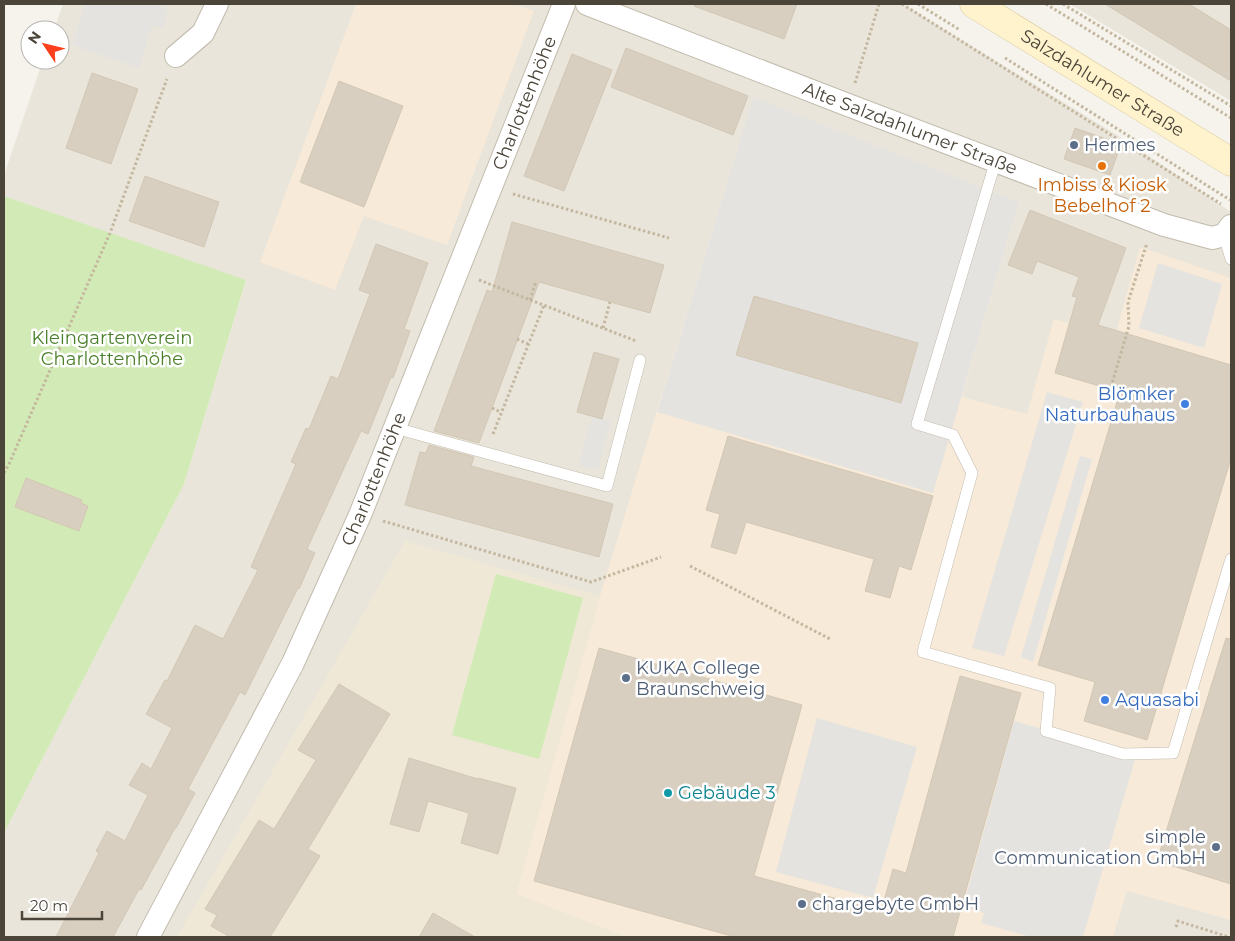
<svg xmlns="http://www.w3.org/2000/svg" width="1235" height="941" font-family="Montserrat,sans-serif">
<style>
.residential{fill:#eae5da}
.commercial{fill:#f7ead8}
.education{fill:#efe8d6}
.green{fill:#d2eab5}
.parking{fill:#e5e3e0}
.building{fill:#d8cfc1;stroke:#d3c7b4}
.lines{fill:none;stroke-linecap:round;stroke-linejoin:round}
.lane-casing{stroke:#c2bbae;stroke-width:12}
.street-casing{stroke:#c2bbae;stroke-width:24}
.secondary-casing{stroke:#d6c79b;stroke-width:29}
.path{stroke:#c4b79f;stroke-width:3;stroke-dasharray:2.5 2.5;stroke-linecap:butt}
.lane{stroke:#fff;stroke-width:11}
.street{stroke:#fff;stroke-width:22}
.secondary{stroke:#fff3cd;stroke-width:28}
.service-dot{fill:#5c6f8a;stroke:#fff;stroke-width:2}
.food-dot{fill:#e8710a;stroke:#fff;stroke-width:2}
.shop-dot{fill:#3f7fe0;stroke:#fff;stroke-width:2}
.culture-dot{fill:#0f9aa8;stroke:#fff;stroke-width:2}
.labels{text-anchor:middle;stroke-width:5;stroke-linejoin:round;paint-order:stroke}
.street-label{font-size:18px;fill:#4b4439;stroke:#fff}
.service-label{font-size:18px;fill:#4e5e75;stroke:#fff;text-anchor:start}
.food-label{font-size:18px;fill:#c56008;stroke:#fff}
.park-label{font-size:18px;fill:#4a7f2a;stroke:#fff}
.shop-label{font-size:18px;fill:#366cbe;stroke:#fff;text-anchor:end}
.culture-label{font-size:18px;fill:#0d838f;stroke:#fff;text-anchor:start}
</style>
<rect width="100%" height="100%" fill="#f6f3ec"/>
<g class="residential">
<path d="M 63,4 L 903,4 L 1130,143 L 1231,212 L 1231,937 L 4,937 L 4,833 L 184,484 L 246,281 L 4,196 L 4,175 L 43,60 L 60,60 L 60,30 L 54,30 Z"/>
<path d="M 1070,4 L 1231,4 L 1231,101 Z"/>
</g>
<g class="commercial">
<path d="M 356,4 L 514,4 L 534,11 L 447,245 L 364,216 L 335,290 L 260,262 Z"/>
<path d="M 753,97 L 1019,202 L 962,397 L 1027,414 L 1054,319 L 1115,336 L 1140,247 L 1231,278 L 1231,920 L 1127,891 L 1113,937 L 626,937 L 516,894 L 600,596 Z"/>
</g>
<path class="education" d="M 405,541 L 600,596 L 516,894 L 626,937 L 177,937 Z"/>
<g class="green">
<path d="M 4,196 L 246,280 L 184,484 L 4,833 Z"/>
<path d="M 496,574 L 583,598 L 539,759 L 452,735 Z"/>
</g>
<g class="parking">
<path d="M 85,4 L 154,4 L 168,9 L 163,28 L 152,25 L 139,68 L 72,45 Z"/>
<path d="M 753,97 L 1019,202 L 933,493 L 657,412 Z"/>
<path d="M 1158,263 L 1222,284 L 1204,348 L 1139,328 Z"/>
<path d="M 1047,392 L 1083,402 L 1004,656 L 972,648 Z"/>
<path d="M 592,416 L 611,421 L 598,470 L 579,465 Z"/>
<path d="M 1080,456 L 1092,459 L 1033,662 L 1021,657 Z"/>
<path d="M 817,718 L 917,747 L 873,898 L 776,872 Z"/>
<path d="M 1014,721 L 1136,756 L 1083,937 L 1031,937 L 981,923 L 984,913 L 963,907 Z"/>
</g>
<g class="building">
<path d="M 695,4 L 797,4 L 784,39 L 694,6 Z"/>
<path d="M 1105,4 L 1189,4 L 1231,30 L 1231,81 Z"/>
<path d="M 626,48 L 748,96 L 733,135 L 611,87 Z"/>
<path d="M 572,54 L 612,70 L 564,191 L 524,176 Z"/>
<path d="M 92,73 L 138,89 L 111,164 L 66,148 Z"/>
<path d="M 339,81 L 403,106 L 364,207 L 300,182 Z"/>
<path d="M 1075,128 L 1121,144 L 1110,175 L 1064,159 Z"/>
<path d="M 145,176 L 219,202 L 204,247 L 129,221 Z"/>
<path d="M 1030,210 L 1126,248 L 1098,325 L 1231,365 L 1231,458 L 1147,740 L 1084,721 L 1095,682 L 1038,665 L 1120,392 L 1055,373 L 1077,297 L 1072,296 L 1079,277 L 1037,261 L 1032,274 L 1008,265 Z"/>
<path d="M 512,222 L 664,265 L 650,313 L 539,282 L 479,443 L 434,431 L 487,290 L 492,292 Z"/>
<path d="M 376,244 L 428,263 L 404,329 L 410,331 L 393,378 L 391,377 L 368,434 L 361,431 L 307,549 L 315,553 L 299,589 L 298,588 L 245,695 L 240,692 L 188,789 L 195,793 L 176,828 L 175,828 L 141,890 L 139,889 L 113,937 L 56,937 L 99,853 L 96,851 L 107,831 L 125,841 L 148,795 L 129,785 L 142,763 L 151,769 L 172,728 L 146,714 L 165,680 L 167,681 L 195,625 L 223,639 L 258,570 L 251,567 L 296,464 L 291,462 L 306,428 L 309,429 L 331,376 L 338,379 L 370,294 L 359,290 Z"/>
<path d="M 754,296 L 918,343 L 901,403 L 736,355 Z"/>
<path d="M 594,352 L 619,359 L 602,419 L 577,412 Z"/>
<path d="M 728,436 L 933,496 L 911,570 L 899,566 L 890,598 L 865,591 L 874,559 L 746,522 L 736,554 L 711,547 L 720,514 L 706,510 Z"/>
<path d="M 429,445 L 474,457 L 471,466 L 613,504 L 599,557 L 405,505 L 420,452 L 426,453 Z"/>
<path d="M 26,478 L 82,500 L 81,503 L 88,506 L 79,531 L 15,507 Z"/>
<path d="M 1226,638 L 1231,639 L 1231,884 L 1157,861 Z"/>
<path d="M 599,648 L 802,705 L 754,876 L 881,911 L 893,869 L 906,873 L 960,676 L 1021,693 L 953,937 L 735,937 L 534,881 Z"/>
<path d="M 339,684 L 390,714 L 308,849 L 320,856 L 270,937 L 230,937 L 211,926 L 217,915 L 205,909 L 259,820 L 274,829 L 316,760 L 298,750 Z"/>
<path d="M 409,758 L 478,779 L 478,778 L 516,788 L 498,854 L 461,843 L 469,813 L 428,801 L 419,832 L 390,824 Z"/>
<path d="M 433,913 L 475,937 L 419,937 Z"/>
</g>
<g class="lines">
<defs>
<g id="lane">
<path d="M 996,160 L 917,424 L 953,435 L 972,473 L 923,652 L 1050,688 L 1046,731 L 1123,754 L 1173,753 L 1231,559"/>
<path d="M 1224,235 L 1231,259"/>
<path d="M 395,428 L 607,486 L 640,360"/>
</g>
<g id="street">
<path id="s1" d="M 587,4 L 848,105 L 1164,225 L 1212,238 L 1224,235 L 1231,226"/>
<path d="M 176,56 L 203,33 L 217,4"/>
<path id="s2" d="M 148,937 L 293,663 L 360,515 L 564,4"/>
</g>
<g id="secondary">
<path id="s3" d="M 974,4 L 1231,162"/>
</g>
</defs>
<use href="#lane" class="lane-casing"/>
<use href="#street" class="street-casing"/>
<use href="#secondary" class="secondary-casing"/>
<g class="path">
<path d="M 902,4 L 1221,204"/>
<path d="M 918,4 L 960,30"/>
<path d="M 1046,4 L 1231,118"/>
<path d="M 1063,4 L 1231,106"/>
<path d="M 1005,58 L 1230,200"/>
<path d="M 855,83 L 879,4"/>
<path d="M 513,194 L 669,238"/>
<path d="M 479,280 L 636,341"/>
<path d="M 530,300 L 536,281"/>
<path d="M 603,328 L 610,302"/>
<path d="M 517,339 L 528,344"/>
<path d="M 1111,387 L 1129,326 L 1128,302 L 1147,243"/>
<path d="M 492,408 L 501,412"/>
<path d="M 493,434 L 544,305"/>
<path d="M 4,473 L 9,464 L 110,233 L 167,79"/>
<path d="M 383,521 L 591,582 L 661,557"/>
<path d="M 690,566 L 830,639"/>
<path d="M 1176,927 L 1178,921 L 1229,937"/>
</g>
<use href="#lane" class="lane"/>
<use href="#street" class="street"/>
<use href="#secondary" class="secondary"/>
</g>
<g class="service-dot">
<circle cx="1074" cy="145" r="5"/>
<circle cx="626" cy="678" r="5"/>
<circle cx="1216" cy="847" r="5"/>
<circle cx="802" cy="904" r="5"/>
</g>
<circle class="food-dot" cx="1102" cy="166" r="5"/>
<g class="shop-dot">
<circle cx="1185" cy="404" r="5"/>
<circle cx="1105" cy="700" r="5"/>
</g>
<circle class="culture-dot" cx="668" cy="793" r="5"/>
<g class="labels">
<g class="street-label">
<text dy="6" stroke="none"><textPath href="#s3" startOffset="151">Salzdahlumer Straße</textPath></text>
<text dy="6" stroke="none"><textPath href="#s2" startOffset="916">Charlottenhöhe</textPath></text>
<text dy="6" stroke="none"><textPath href="#s1" startOffset="346">Alte Salzdahlumer Straße</textPath></text>
<text dy="6" stroke="none"><textPath href="#s2" startOffset="511">Charlottenhöhe</textPath></text>
</g>
<g class="service-label">
<text x="1084" y="151">Hermes</text>
<text x="636" y="674">KUKA College<tspan x="636" dy="21">Braunschweig</tspan></text>
<text x="1206" y="843" text-anchor="end">simple<tspan x="1206" dy="21">Communication GmbH</tspan></text>
<text x="812" y="910">chargebyte GmbH</text>
</g>
<g class="food-label">
<text x="1102" y="191">Imbiss &amp; Kiosk<tspan x="1102" dy="21">Bebelhof 2</tspan></text>
</g>
<g class="park-label">
<text x="112" y="344">Kleingartenverein<tspan x="112" dy="21">Charlottenhöhe</tspan></text>
</g>
<g class="shop-label">
<text x="1175" y="400">Blömker<tspan x="1175" dy="21">Naturbauhaus</tspan></text>
<text x="1115" y="706" text-anchor="start">Aquasabi</text>
</g>
<g class="culture-label">
<text x="678" y="799">Gebäude 3</text>
</g>
</g>
<rect width="1235" height="941" fill="none" stroke="#4b4439" stroke-width="10"/>
<g transform="translate(45 45) rotate(305)"><circle r="24" fill="#ffffff" stroke="#b7b4b0"/>
<path d="M0-4L9 19L0 12L-9 19Z" fill="#fc3f1d"/>
<text y="-8" font-size="14" font-weight="bold" text-anchor="middle" fill="#4b4439">N</text>
</g>
<path d="M22 911v8h80v-8" fill="none" stroke="#4b4439" stroke-width="2.5"/>
<text x="30" y="911" font-size="15" fill="#4b4439" stroke="#ffffff" stroke-width="4" paint-order="stroke">20 m</text>
</svg>
